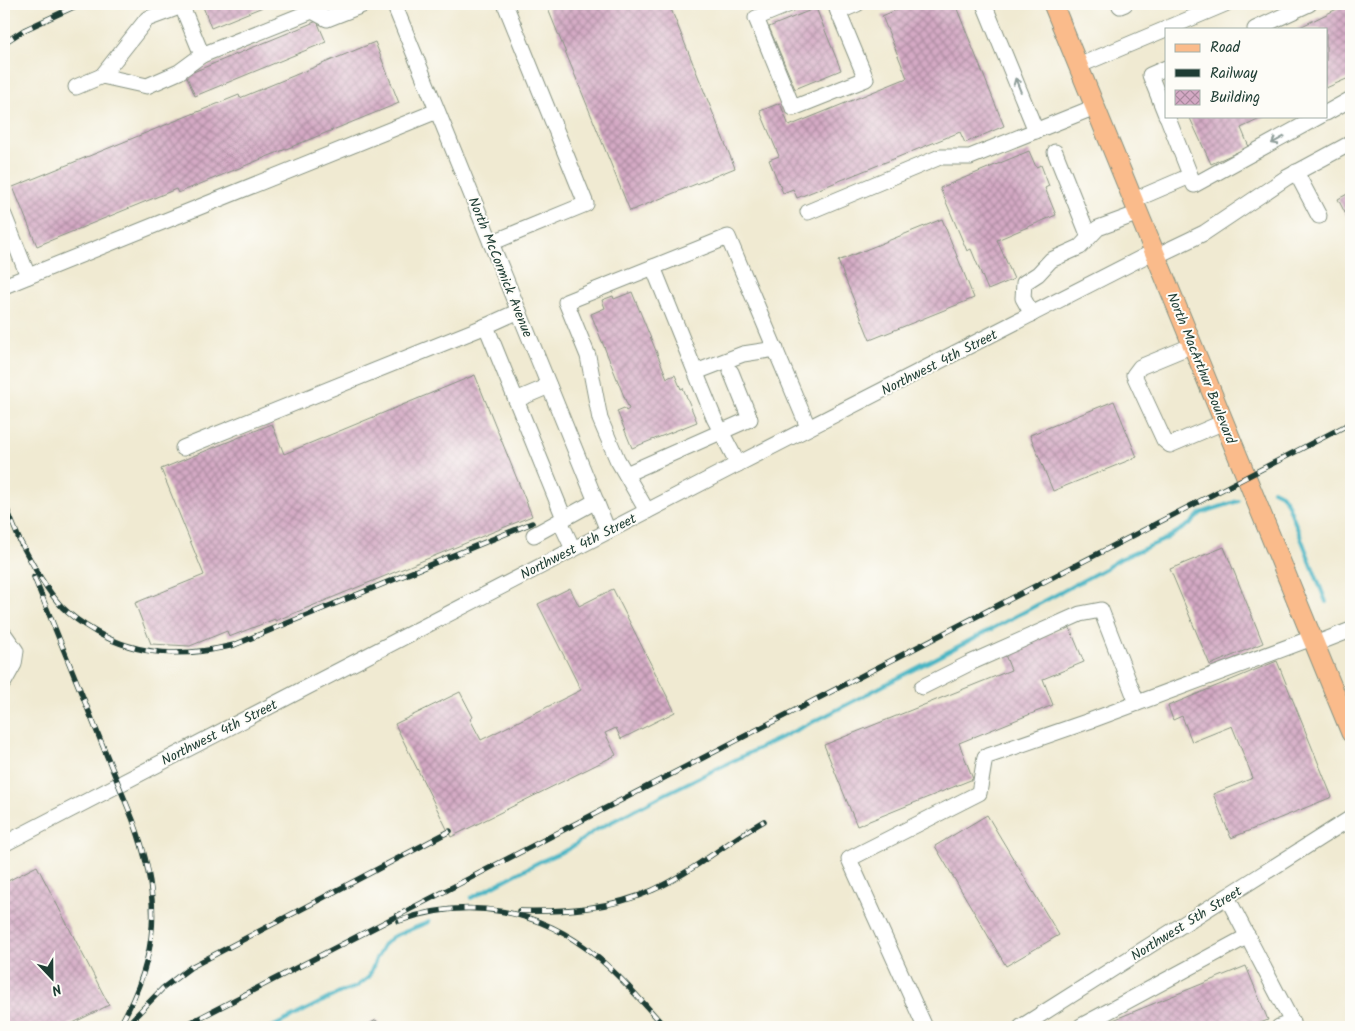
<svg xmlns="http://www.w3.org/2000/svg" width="1355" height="1031" font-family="Kalam,sans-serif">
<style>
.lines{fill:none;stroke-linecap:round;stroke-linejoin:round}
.stream{stroke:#48b5c4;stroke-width:4}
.building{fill:url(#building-cross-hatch)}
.minor-casing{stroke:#889483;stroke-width:17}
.major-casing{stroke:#889483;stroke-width:21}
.minor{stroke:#fff;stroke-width:15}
.major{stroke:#fabb8b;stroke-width:19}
.rail-casing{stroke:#1f3d34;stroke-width:5.5}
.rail{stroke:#fdfcf7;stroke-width:4;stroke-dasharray:11;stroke-linecap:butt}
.oneway{stroke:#8f9e9a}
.labels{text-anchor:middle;stroke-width:4;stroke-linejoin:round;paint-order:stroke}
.street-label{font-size:14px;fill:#1f3d34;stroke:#fdfcf7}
</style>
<defs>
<pattern id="building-cross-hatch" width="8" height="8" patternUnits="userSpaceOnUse" patternTransform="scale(1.25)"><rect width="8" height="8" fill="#d4a9c4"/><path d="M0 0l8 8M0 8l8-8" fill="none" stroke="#ab8ba0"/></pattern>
</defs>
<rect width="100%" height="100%" fill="#fdfcf7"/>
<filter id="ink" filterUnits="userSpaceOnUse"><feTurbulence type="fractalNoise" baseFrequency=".02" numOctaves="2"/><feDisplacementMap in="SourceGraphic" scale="10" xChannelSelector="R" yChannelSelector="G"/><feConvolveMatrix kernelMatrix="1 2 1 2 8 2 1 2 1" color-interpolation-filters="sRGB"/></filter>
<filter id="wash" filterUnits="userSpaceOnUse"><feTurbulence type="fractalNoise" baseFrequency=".0096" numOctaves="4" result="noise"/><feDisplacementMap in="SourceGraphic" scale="20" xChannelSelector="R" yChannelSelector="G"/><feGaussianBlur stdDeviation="1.12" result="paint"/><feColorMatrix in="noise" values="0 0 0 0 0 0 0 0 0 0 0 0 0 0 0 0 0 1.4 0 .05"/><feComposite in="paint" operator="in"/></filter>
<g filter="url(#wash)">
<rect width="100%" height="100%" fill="#f0ead2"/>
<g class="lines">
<g class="stream">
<path d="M 1273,490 L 1281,494 L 1287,502 L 1326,602"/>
<path d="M 1350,665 L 1351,667"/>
<path d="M 471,898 L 539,862 L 569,849 L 594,831 L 665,794 L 825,716 L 1024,612 L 1106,568 L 1120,559 L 1164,540 L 1190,524 L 1201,513 L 1238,501"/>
<path d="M 272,1027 L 341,992 L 356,987 L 369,977 L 376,959 L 384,945 L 392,937 L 429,922"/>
</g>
</g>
<g id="blocks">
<g class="building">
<path d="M 202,4 L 270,4 L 211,28 Z"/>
<path d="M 546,4 L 669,4 L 735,168 L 630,211 Z"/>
<path d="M 911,4 L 955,4 L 1004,126 L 965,143 L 960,132 L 797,198 L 793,189 L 783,193 L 769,160 L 779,156 L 760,111 L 780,103 L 789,126 L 907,78 L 882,16 Z"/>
<path d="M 1347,4 L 1351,4 L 1351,77 L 1326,88 L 1326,29 L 1296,29 Z"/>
<path d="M 816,8 L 841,70 L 795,89 L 769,27 Z"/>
<path d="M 317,21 L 326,42 L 195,96 L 186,75 Z"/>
<path d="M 375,42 L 399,103 L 178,193 L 176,189 L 37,246 L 13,187 L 239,95 L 240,98 Z"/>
<path d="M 1189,116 L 1266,116 L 1241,128 L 1249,147 L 1211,164 Z"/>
<path d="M 1029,151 L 1036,167 L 1041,165 L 1049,186 L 1045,188 L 1056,215 L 997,240 L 1014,279 L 988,290 L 971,249 L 967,251 L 940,188 Z"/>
<path d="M 1351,192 L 1351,225 L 1338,199 Z"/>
<path d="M 942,219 L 974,298 L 870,340 L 838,261 Z"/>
<path d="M 632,292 L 667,378 L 675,375 L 681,389 L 683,388 L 697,422 L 632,448 L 617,411 L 624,408 L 626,411 L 629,409 L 591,314 L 605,308 L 602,300 L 613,296 L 614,299 Z"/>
<path d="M 475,375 L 532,516 L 275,621 L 275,619 L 229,637 L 227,631 L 190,646 L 151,644 L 135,603 L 204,575 L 161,469 L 272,424 L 284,454 Z"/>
<path d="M 1114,401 L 1137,457 L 1053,491 L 1030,435 Z"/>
<path d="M 1224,547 L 1263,643 L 1210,665 L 1170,569 Z"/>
<path d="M 570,588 L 579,606 L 613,589 L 675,712 L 621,739 L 616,728 L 605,733 L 616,755 L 451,837 L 395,724 L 460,692 L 473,717 L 470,719 L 481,740 L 581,690 L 538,604 Z"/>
<path d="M 1069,626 L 1084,662 L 1043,679 L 1053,705 L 959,743 L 973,779 L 857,826 L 824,745 L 1011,670 L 1004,652 Z"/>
<path d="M 1277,661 L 1332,797 L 1231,838 L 1213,794 L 1253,778 L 1232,726 L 1192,742 L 1182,716 L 1173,720 L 1168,706 Z"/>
<path d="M 987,815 L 1059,935 L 1006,966 L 935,846 Z"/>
<path d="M 37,866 L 109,1005 L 65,1027 L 4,1027 L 4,883 Z"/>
<path d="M 1246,966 L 1268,1020 L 1250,1027 L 1096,1027 Z"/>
<path d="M 376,1020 L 381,1027 L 364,1027 Z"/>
</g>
</g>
</g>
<g filter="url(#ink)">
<use href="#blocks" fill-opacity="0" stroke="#889483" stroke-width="1"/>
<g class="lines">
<defs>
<g id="minor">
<path d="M 181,4 L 202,55 L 312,11 L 327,19 L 365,4"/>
<path d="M 394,4 L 608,531"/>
<path d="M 790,4 L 756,18 L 793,108 L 866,79 L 835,4"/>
<path d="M 984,4 L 1036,131"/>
<path d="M 1119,4 L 1120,6 L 1125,4"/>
<path d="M 838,12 L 857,4"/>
<path d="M 1255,29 L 1309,4"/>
<path d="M 1078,66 L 1225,4"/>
<path d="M 1166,68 L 1150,75 L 1166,115"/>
<path d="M 102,76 L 147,19 L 182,6"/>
<path d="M 76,87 L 102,76 L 147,86 L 179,72 L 202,55"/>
<path d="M 1326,113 L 1351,99"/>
<path d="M 1167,116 L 1194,185 L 1320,116"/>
<path d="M 1055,152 L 1089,237"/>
<path d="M 1296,172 L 1319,216"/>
<path d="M 1134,200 L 1190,176"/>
<path d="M 808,212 L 940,157 L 970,157 L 1095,107"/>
<path d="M 4,215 L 28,276"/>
<path d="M 491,243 L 586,204 L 505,4"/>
<path d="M 1156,256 L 1204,233 L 1286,178 L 1351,143"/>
<path d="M 653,267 L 714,418 L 738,464"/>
<path d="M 4,286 L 437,111"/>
<path d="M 519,311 L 486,326 L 564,518"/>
<path d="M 1032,314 L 1023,298 L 1024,283 L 1038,274 L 1051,260 L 1080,247 L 1098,228 L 1139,213"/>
<path d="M 1193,345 L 1140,367 L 1134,375 L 1164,440 L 1170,445 L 1224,422"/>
<path d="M 696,372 L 743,354 L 776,349"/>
<path d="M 516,400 L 549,386"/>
<path d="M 183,448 L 486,326"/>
<path d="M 626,474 L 750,419 L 731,372"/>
<path d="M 647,511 L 617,459 L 600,419 L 588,356 L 566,302 L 728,237 L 808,427"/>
<path d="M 560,521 L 573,549"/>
<path d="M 534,535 L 596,501"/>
<path d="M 4,634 L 16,651 L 14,664 L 4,682"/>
<path d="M 1315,644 L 1351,630"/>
<path d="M 922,687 L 970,663 L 1080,614 L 1101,610 L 1137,703"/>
<path d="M 4,844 L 738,464 L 1155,251"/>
<path d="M 1227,897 L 1292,1022 L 1279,1027"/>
<path d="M 925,1027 L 849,859 L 979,793 L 985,757 L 1092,720 L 1312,638"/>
<path d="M 1021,1027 L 1351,818"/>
<path d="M 1082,1027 L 1081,1026 L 1248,936"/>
</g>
<path id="major" d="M 1053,4 L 1351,733"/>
</defs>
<use href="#minor" class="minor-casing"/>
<use href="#major" class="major-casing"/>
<use href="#minor" class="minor"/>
<use href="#major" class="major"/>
<defs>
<g id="rail">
<path d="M 4,43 L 24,30 L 80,4"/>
<path d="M 4,502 L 21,544"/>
<path d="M 19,539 C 32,563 44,587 62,607 C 72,617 84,625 96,632 C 140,657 185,657 234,645 L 532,523"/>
<path d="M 34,577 L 133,820 C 162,897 160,955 119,1027"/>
<path d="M 519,911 C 565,912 610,909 653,890 C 691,873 727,842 764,821"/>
<path d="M 399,921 C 468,896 540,909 596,956 C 622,977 643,1003 665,1027"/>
<path d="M 125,1027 L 163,988 L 191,967 L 450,831"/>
<path d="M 182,1027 L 1351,423"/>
</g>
</defs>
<use href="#rail" class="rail-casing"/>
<use href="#rail" class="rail"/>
</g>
<defs><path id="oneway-shaft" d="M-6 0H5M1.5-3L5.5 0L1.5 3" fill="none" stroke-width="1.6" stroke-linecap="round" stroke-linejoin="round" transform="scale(1.25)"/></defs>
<g class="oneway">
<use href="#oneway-shaft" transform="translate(1018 85) rotate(-112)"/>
<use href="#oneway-shaft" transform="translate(1278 140) rotate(151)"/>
</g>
</g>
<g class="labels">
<g class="street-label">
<text transform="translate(501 267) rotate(68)" y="5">North McCormick Avenue</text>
<text transform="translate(939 362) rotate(-27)" y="5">Northwest 4th Street</text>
<text transform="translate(1202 368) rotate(68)" y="5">North MacArthur Boulevard</text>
<text transform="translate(578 546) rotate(-27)" y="5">Northwest 4th Street</text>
<text transform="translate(219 732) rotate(-27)" y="5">Northwest 4th Street</text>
<text transform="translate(1186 923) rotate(-32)" y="5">Northwest 5th Street</text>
</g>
</g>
<rect width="1355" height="1031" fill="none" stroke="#fdfcf7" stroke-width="20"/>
<rect x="1165" y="28" width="162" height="90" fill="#fdfcf7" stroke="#a4b0a9"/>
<rect x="1175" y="44" width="25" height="8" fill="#fabb8b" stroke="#a4b0a9"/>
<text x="1210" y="52" font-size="15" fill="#1f3d34">Road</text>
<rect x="1175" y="69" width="25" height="8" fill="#1f3d34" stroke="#a4b0a9"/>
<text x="1210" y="78" font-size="15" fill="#1f3d34">Railway</text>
<rect x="1175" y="90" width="25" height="15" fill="url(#building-cross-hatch)" stroke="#a4b0a9"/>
<text x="1210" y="102" font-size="15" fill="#1f3d34">Building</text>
<g transform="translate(52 978) rotate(158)" stroke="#fdfcf7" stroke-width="4" paint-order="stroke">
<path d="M0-4L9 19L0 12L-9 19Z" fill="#1f3d34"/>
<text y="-8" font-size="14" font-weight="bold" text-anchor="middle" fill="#1f3d34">N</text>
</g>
</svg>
